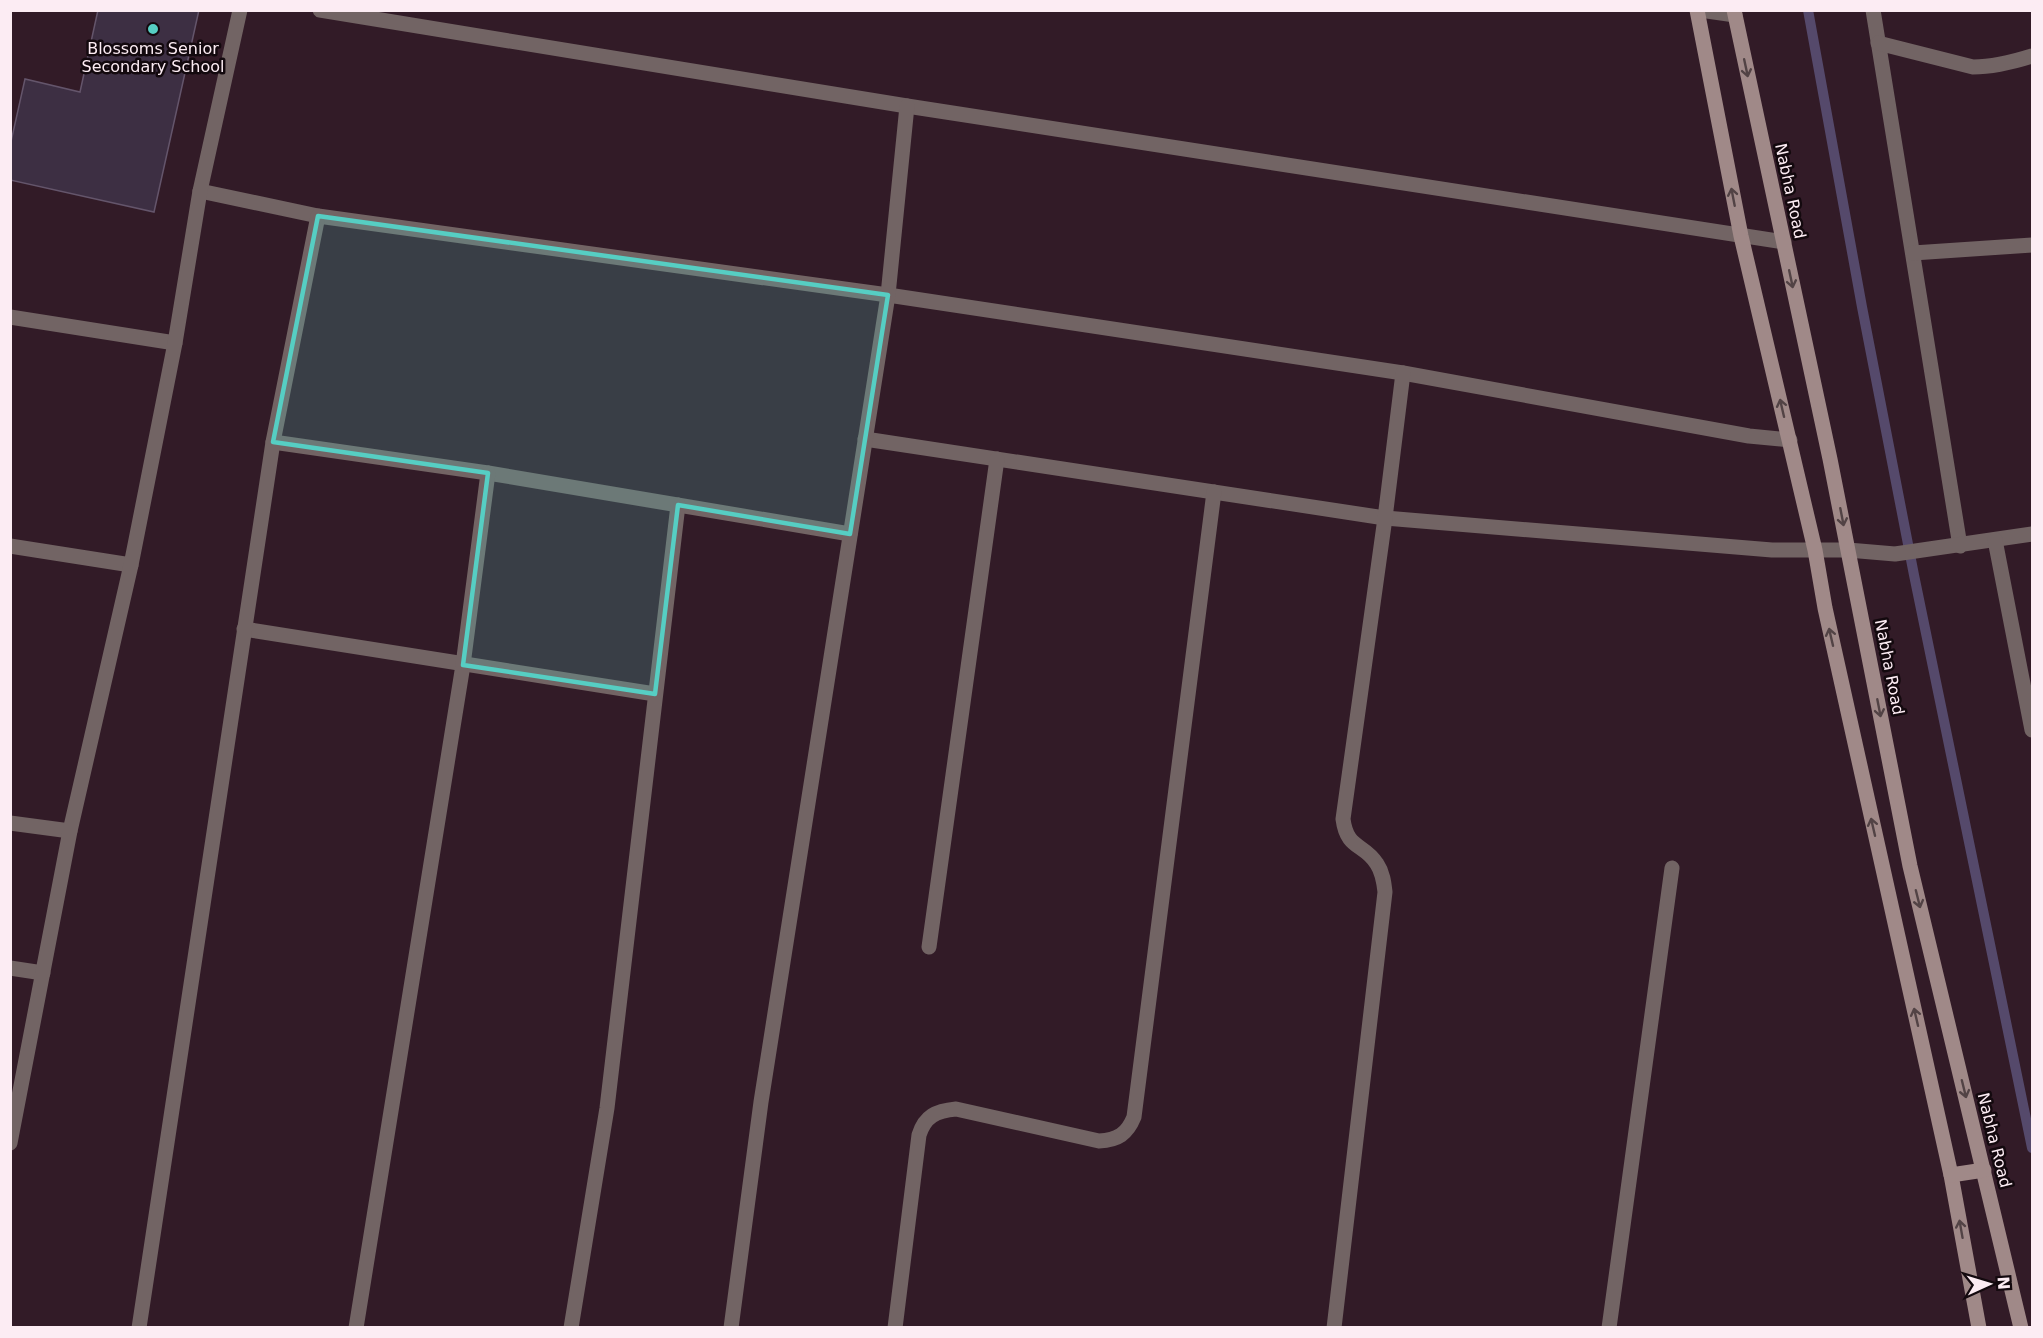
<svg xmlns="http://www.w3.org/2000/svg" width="2043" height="1338" font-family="'DejaVu Sans',sans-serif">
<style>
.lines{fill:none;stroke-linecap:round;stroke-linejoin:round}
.stream{stroke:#55496b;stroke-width:10}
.building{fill:#3d2f43;stroke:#64556b;stroke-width:1.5}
.minor{stroke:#726464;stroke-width:15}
.secondary{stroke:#a08988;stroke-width:15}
.oneway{stroke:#524345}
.marked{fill:#56cec3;fill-opacity:0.2;stroke:#56cec3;stroke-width:4.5;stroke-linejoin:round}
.poi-dot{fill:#56cec3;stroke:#13090e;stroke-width:2}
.labels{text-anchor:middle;stroke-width:5;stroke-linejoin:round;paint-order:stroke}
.poi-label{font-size:16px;fill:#fcecf3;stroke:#13090e}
.street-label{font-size:16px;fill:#fcecf3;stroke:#13090e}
</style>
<rect width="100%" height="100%" fill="#321b27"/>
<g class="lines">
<path class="stream" d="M 1808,10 L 1862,307 L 1914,575 L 2032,1148"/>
</g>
<path class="building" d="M 98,10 L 199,10 L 154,212 L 10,180 L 10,146 L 25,79 L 80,92 Z"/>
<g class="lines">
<g class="minor">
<path d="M 320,10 L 907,106 L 1784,242"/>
<path d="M 1700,10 L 1735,15"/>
<path d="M 1873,10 L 1960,546"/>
<path d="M 1878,43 L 1973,67 C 1994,67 2013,62 2032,56"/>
<path d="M 200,191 L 318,216 L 888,295 L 1403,373 L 1749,436 L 1790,440"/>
<path d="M 1913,253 L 2032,245"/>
<path d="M 10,317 L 175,343"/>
<path d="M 865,439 L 1385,518 L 1772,550 L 1848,550 L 1895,554 L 2032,534"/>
<path d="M 273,442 L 488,473 L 850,534"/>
<path d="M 1995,540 L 2032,730"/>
<path d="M 10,546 L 131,565"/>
<path d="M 244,629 L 655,694"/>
<path d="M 10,823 L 70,831"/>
<path d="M 929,947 L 997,459"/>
<path d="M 10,968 L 43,973"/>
<path d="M 10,1143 L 70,831 L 131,565 L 175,343 L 200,191 L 240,10"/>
<path d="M 139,1328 L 273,442 L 318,216"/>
<path d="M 356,1328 L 463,665 L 488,473"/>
<path d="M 571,1328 L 607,1108 L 678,505"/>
<path d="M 731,1328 L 761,1102 L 888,295 L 907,106"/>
<path d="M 895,1328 L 919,1135 C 925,1116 936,1111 956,1109 L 1099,1141 C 1118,1140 1127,1134 1134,1117 L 1214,492"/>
<path d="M 1334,1328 L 1385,892 C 1384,883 1383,873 1377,864 C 1364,843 1347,850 1343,819 L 1385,518 L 1403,373"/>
<path d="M 1609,1328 L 1672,868"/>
</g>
<g class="secondary">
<path d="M 1697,10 L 1741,236 L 1815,550 L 1825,608 L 1951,1175 L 1979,1328"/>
<path d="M 1734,10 L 1830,459 L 1910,866 L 2021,1328"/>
<path d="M 1951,1175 L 1984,1170"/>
</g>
</g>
<defs><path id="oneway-shaft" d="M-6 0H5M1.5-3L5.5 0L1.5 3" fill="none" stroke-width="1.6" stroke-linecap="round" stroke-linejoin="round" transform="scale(1.5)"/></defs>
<g class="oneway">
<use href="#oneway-shaft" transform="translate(1746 68) rotate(78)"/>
<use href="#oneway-shaft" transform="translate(1733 197) rotate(-101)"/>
<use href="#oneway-shaft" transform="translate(1791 279) rotate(78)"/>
<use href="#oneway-shaft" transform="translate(1782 408) rotate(-103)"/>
<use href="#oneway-shaft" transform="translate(1842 517) rotate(79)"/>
<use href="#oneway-shaft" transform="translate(1831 637) rotate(-103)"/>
<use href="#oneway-shaft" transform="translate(1879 708) rotate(79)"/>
<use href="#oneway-shaft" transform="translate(1873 827) rotate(-103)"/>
<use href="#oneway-shaft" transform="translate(1918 899) rotate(76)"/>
<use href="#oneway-shaft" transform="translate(1916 1017) rotate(-103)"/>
<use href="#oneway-shaft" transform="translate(1964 1089) rotate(76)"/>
<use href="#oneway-shaft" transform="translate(1961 1229) rotate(-100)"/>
</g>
<path class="marked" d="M 318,216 L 888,295 L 850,534 L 678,505 L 655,694 L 463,665 L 488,473 L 273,442 Z"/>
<circle class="poi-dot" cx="153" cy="29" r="6"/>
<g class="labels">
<g class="poi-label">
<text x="153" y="54">Blossoms Senior<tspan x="153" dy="18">Secondary School</tspan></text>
</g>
<g class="street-label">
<text transform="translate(1791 191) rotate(78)" y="6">Nabha Road</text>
<text transform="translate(1890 667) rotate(79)" y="6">Nabha Road</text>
<text transform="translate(1995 1140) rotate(76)" y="6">Nabha Road</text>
</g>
</g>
<rect width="2043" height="1338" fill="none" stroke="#fcecf3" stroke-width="24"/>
<g transform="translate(1989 1284) rotate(86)" stroke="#13090e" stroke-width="4.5" paint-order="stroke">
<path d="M0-4.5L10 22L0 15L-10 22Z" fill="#fcecf3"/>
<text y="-9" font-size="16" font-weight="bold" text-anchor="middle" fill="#fcecf3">N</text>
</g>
</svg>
